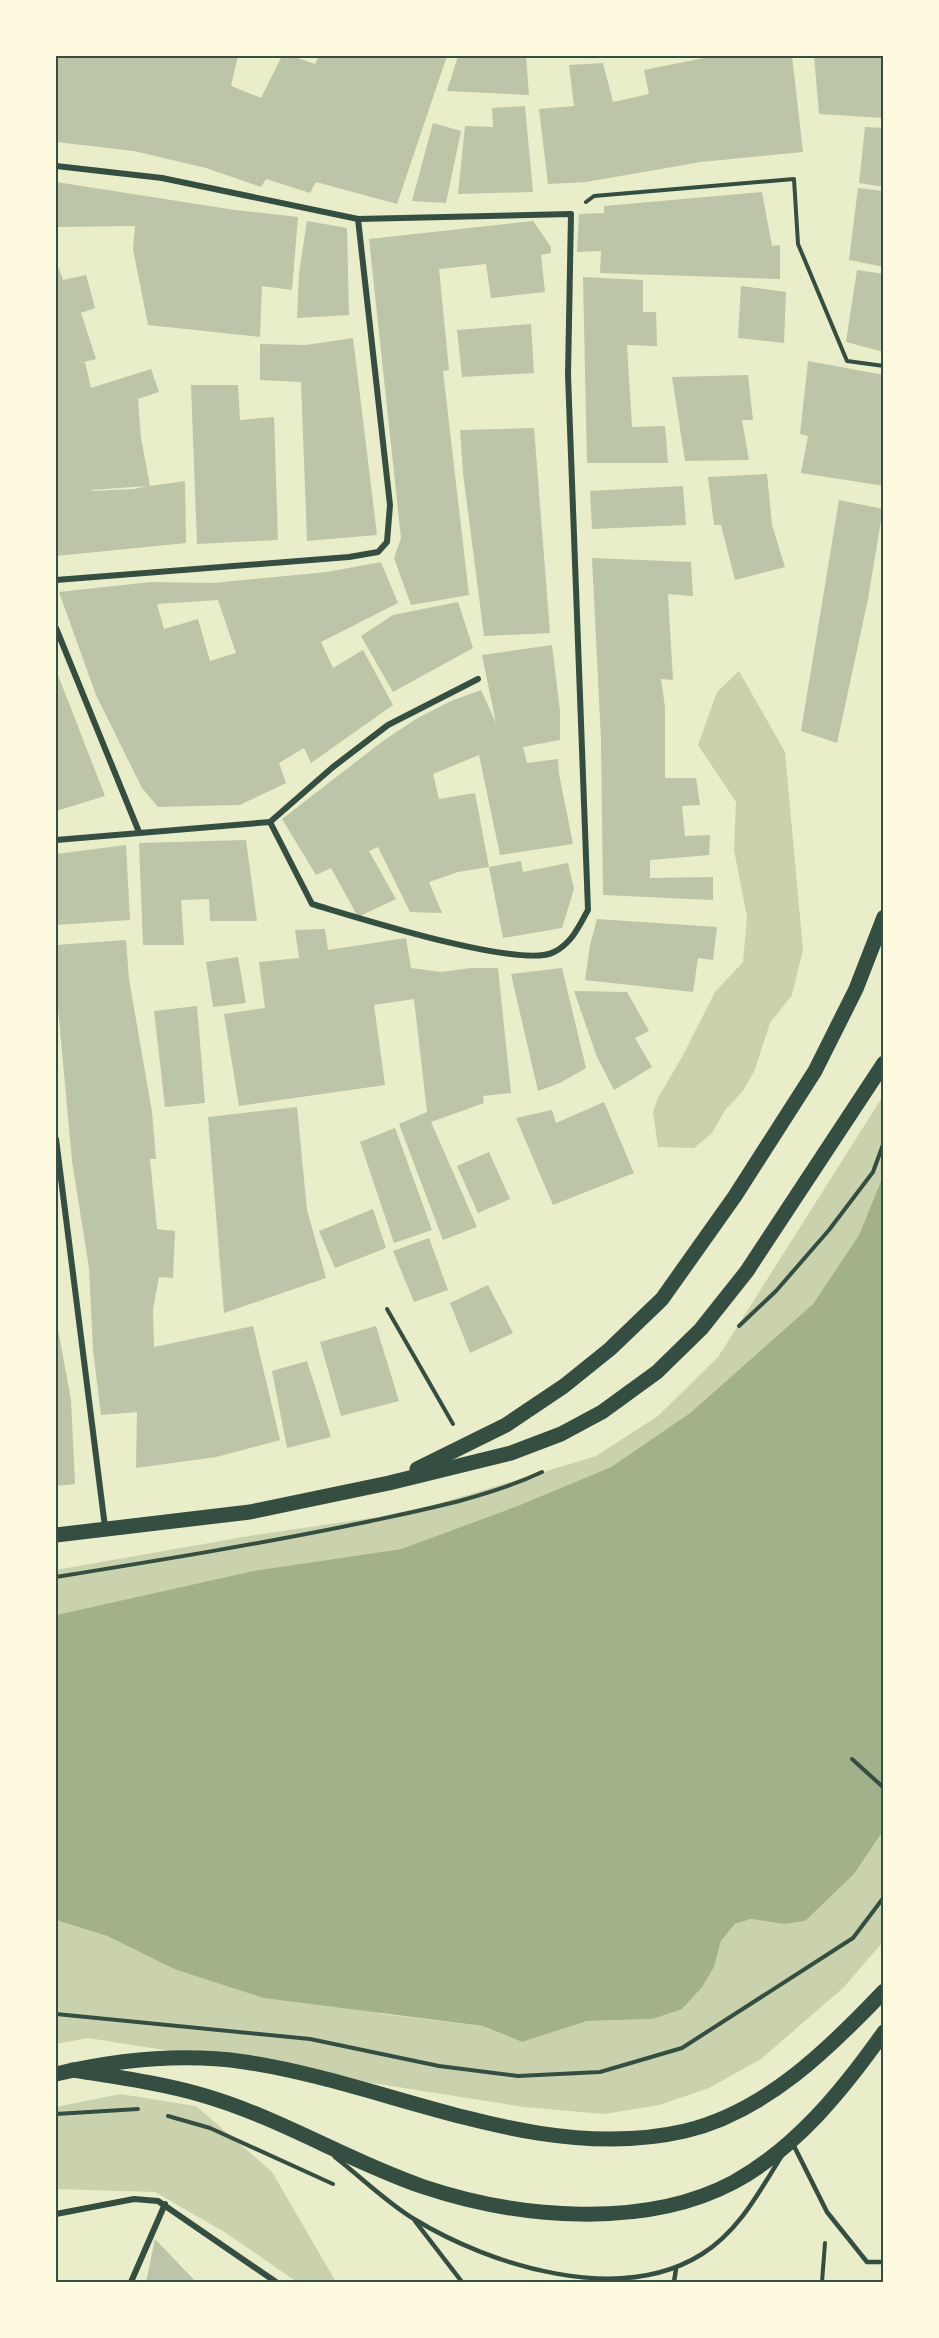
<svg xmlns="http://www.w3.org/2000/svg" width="939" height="2338" font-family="Jost,sans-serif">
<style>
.green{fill:#cad2ad}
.water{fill:#a3b18a}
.building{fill:#bcc5a7;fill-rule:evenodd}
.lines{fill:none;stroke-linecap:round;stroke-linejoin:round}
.path{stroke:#344e41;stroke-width:4}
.service{stroke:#344e41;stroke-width:4.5}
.minor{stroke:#344e41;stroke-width:6}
.primary{stroke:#344e41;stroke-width:15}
.neatline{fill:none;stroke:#344e41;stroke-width:2}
</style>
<rect width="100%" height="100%" fill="#e9edc9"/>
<g class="green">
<path d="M 739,671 L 785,752 L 803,950 L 792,995 L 770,1023 L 754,1072 L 743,1091 L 725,1110 L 712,1133 L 694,1148 L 658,1147 L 653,1112 L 658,1098 L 682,1057 L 715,992 L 743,962 L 747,917 L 734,850 L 736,802 L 698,745 L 717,692 Z"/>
<path d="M 883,1096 L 883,1176 L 859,1235 L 813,1304 L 690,1413 L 611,1467 L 515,1507 L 401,1549 L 253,1571 L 56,1615 L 56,1570 L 249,1536 L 411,1512 L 596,1456 L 658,1416 L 718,1357 Z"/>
<path d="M 883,1831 L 883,1942 L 843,1988 L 761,2059 L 709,2088 L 659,2105 L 604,2114 L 524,2107 L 88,2038 L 56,2044 L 56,1920 L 107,1936 L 174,1969 L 383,2014 L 483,2026 L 522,2042 L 587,2021 L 652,2019 L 714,1967 L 721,1941 L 735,1924 L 751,1919 L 783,1924 L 854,1874 Z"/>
<path d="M 120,2094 L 196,2106 L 272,2172 L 336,2282 L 297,2282 L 226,2233 L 155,2192 L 56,2189 L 56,2107 Z"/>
</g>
<path class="water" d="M 883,1176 L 883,1831 L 854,1874 L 805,1921 L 783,1924 L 751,1919 L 735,1924 L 721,1941 L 714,1967 L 702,1987 L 682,2009 L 652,2019 L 587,2021 L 522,2042 L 483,2026 L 264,1998 L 174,1969 L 107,1936 L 56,1920 L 56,1615 L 253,1571 L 401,1549 L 515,1507 L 611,1467 L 690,1413 L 813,1304 L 859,1235 Z"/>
<g class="building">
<path d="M 56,56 L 238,56 L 231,86 L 261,98 L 282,56 L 292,56 L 315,64 L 319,56 L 447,56 L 397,204 L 316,182 L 310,193 L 266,179 L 261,187 L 206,168 L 134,151 L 56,142 Z"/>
<path d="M 458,56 L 526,56 L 529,95 L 447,91 Z"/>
<path d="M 714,56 L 792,56 L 803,152 L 701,162 L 586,182 L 548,184 L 539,109 L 574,106 L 569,65 L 603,63 L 613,102 L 649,94 L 644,70 Z"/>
<path d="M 814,56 L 884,56 L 884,118 L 819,114 Z"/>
<path d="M 525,106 L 533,192 L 458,194 L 465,126 L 493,127 L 492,108 Z"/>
<path d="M 433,123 L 461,131 L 446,203 L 412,201 Z"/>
<path d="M 865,127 L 884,128 L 884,187 L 859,183 Z"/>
<path d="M 56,182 L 235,210 L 298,217 L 292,290 L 262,286 L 260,337 L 148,325 L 133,249 L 135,226 L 56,227 Z"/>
<path d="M 858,188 L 884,191 L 884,267 L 849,260 Z"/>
<path d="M 762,192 L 772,246 L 780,245 L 780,279 L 600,273 L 601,251 L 577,252 L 579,214 L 604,213 L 604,206 Z"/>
<path d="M 307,221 L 347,228 L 349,315 L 297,318 L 299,273 Z"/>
<path d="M 533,221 L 551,247 L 551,253 L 541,255 L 545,292 L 491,298 L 486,264 L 439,269 L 449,370 L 443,371 L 469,595 L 411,605 L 394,558 L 401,538 L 369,239 Z"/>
<path d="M 56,261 L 63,280 L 86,275 L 95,308 L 81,313 L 96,359 L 60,368 L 85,362 L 91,388 L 151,369 L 159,392 L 138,399 L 141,438 L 150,486 L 185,481 L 186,543 L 56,556 ZM 147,486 L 134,489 L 92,491 L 92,490 Z"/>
<path d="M 857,270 L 884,274 L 884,352 L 846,342 Z"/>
<path d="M 583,277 L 643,280 L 643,312 L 656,312 L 657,346 L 627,345 L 632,427 L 665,426 L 668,463 L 587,463 Z"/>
<path d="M 741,286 L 786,292 L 784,343 L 738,338 Z"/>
<path d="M 531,324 L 534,373 L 462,377 L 457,330 Z"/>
<path d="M 353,338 L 377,535 L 307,541 L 301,382 L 260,380 L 260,344 L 306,345 Z"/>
<path d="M 808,361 L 884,375 L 884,486 L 801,473 L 808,436 L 800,434 Z"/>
<path d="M 748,375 L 753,420 L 742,420 L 749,460 L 685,461 L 672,377 Z"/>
<path d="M 191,385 L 238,385 L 240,420 L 274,417 L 278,540 L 197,544 Z"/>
<path d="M 534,428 L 550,633 L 484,636 L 463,473 L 460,430 Z"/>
<path d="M 767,474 L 772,525 L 785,567 L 735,580 L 721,525 L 714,525 L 708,477 Z"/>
<path d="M 683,486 L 686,525 L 592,529 L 590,491 Z"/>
<path d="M 839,500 L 883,509 L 868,599 L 837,743 L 801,731 Z"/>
<path d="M 592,558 L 691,562 L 693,596 L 668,594 L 673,680 L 661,679 L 665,707 L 665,778 L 696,778 L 700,805 L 682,806 L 685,836 L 710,835 L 709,855 L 650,860 L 650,878 L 713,877 L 713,900 L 603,895 L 601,740 Z"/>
<path d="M 381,562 L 398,603 L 321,642 L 333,668 L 363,650 L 393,705 L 311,763 L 304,748 L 279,763 L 286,783 L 240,805 L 158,807 L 142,788 L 96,695 L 59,592 L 151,582 L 213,583 L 327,572 ZM 218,600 L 236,653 L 210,661 L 198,619 L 164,629 L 157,604 Z"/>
<path d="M 458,602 L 473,648 L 393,692 L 361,636 L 393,615 Z"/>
<path d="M 552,645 L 560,711 L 560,740 L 523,747 L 527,763 L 558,759 L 559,774 L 573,844 L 500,855 L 479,755 L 433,774 L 439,799 L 475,793 L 489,867 L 458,872 L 429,882 L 442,913 L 410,912 L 378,847 L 369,851 L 396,899 L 358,917 L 331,868 L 316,875 L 282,819 L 383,741 L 416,719 L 451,701 L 481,690 L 496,723 L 482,655 Z"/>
<path d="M 56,670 L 105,796 L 56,811 Z"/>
<path d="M 246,840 L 257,921 L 210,921 L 209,899 L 181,900 L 184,945 L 143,945 L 139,843 Z"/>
<path d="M 126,845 L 130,920 L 56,925 L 56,854 Z"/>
<path d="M 521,861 L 523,872 L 568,863 L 574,889 L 562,928 L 503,938 L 489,867 Z"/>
<path d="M 597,919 L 717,927 L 713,960 L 698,958 L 693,992 L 585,980 L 590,945 Z"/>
<path d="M 325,929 L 328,950 L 406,938 L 411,968 L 441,972 L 471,968 L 498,968 L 511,1093 L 483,1096 L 484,1103 L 431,1122 L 477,1227 L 443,1240 L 399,1124 L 427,1112 L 414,999 L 374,1005 L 385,1085 L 239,1106 L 224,1014 L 265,1008 L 259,962 L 299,958 L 295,930 Z"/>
<path d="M 126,940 L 129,979 L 152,1112 L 156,1159 L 150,1159 L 157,1229 L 175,1231 L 173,1278 L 159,1277 L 153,1310 L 154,1347 L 253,1326 L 280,1440 L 216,1457 L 136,1468 L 137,1412 L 101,1415 L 93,1350 L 89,1268 L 72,1161 L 56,986 L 56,945 Z"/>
<path d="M 238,957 L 246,1003 L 213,1007 L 206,962 Z"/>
<path d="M 562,968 L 586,1068 L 560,1083 L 538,1091 L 511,974 Z"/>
<path d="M 574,991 L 627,992 L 649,1031 L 635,1038 L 652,1067 L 614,1090 L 597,1057 Z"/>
<path d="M 197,1006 L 205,1103 L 165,1107 L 154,1011 Z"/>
<path d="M 604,1102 L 634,1173 L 553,1205 L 516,1118 L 552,1110 L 556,1123 Z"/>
<path d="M 297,1107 L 307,1210 L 326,1278 L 224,1313 L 208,1117 Z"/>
<path d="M 395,1128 L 432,1230 L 394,1243 L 360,1142 Z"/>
<path d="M 489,1152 L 510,1199 L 478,1213 L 457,1166 Z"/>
<path d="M 373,1209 L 386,1248 L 335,1268 L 319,1231 Z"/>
<path d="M 429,1238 L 448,1290 L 414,1302 L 393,1251 Z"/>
<path d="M 488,1285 L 513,1333 L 470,1353 L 450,1303 Z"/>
<path d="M 56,1318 L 71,1400 L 75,1484 L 56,1486 Z"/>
<path d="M 376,1326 L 399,1401 L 341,1416 L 320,1342 Z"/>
<path d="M 307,1361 L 331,1437 L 287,1448 L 272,1371 Z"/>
<path d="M 155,2239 L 196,2282 L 146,2282 Z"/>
</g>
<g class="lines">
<g class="path">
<path d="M 586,202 L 594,196 L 794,179 L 798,244 L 847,361 L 884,366"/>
<path d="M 387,1309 L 453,1424"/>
<path d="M 739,1326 L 776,1291 L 829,1230 L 873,1172 L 884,1142"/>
<path d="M 56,1577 C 161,1560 266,1543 371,1521 C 427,1509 489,1497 542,1472"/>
<path d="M 852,1759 L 884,1788"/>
<path d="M 56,2014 L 310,2039 L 439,2066 L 518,2076 L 600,2072 L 682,2048 L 853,1938 L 884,1897"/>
<path d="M 56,2114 L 138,2109"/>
<path d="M 168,2116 L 210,2128 L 333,2184"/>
<path d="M 822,2282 L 825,2243"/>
</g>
<g class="service">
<path d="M 793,2144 L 827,2212 L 867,2262 L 884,2262"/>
<path d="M 335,2157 C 361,2177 386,2202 414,2219 C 491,2266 620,2306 702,2254 C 739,2231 759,2192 781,2157"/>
<path d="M 415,2221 L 462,2282"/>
<path d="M 674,2282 L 676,2269"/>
</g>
<g class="minor">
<path d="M 56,166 L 162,178 L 358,219 L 571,214 L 568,375 L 588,910 C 579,926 572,943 554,952 C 521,970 353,916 312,904 L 270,822"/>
<path d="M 56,580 L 349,557 L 378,552 L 387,542 L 390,505 L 358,219"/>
<path d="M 56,628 L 139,832"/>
<path d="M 56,840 L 270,822 L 333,767 L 388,725 L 478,679"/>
<path d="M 56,1139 L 105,1527"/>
<path d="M 56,2214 L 134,2199 L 158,2201 L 276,2282"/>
<path d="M 131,2282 L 165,2204"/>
</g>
<g class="primary">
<path d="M 417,1469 L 506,1425 L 564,1386 L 610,1349 L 662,1299 L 735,1196 L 815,1071 L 856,989 L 884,917"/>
<path d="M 56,1535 L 250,1512 L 389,1483 L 511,1453 L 561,1434 L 602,1412 L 657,1372 L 701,1329 L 747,1271 L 884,1063"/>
<path d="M 73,2070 C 116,2077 160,2083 202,2095 C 279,2117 348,2161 424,2187 C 517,2218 644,2230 734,2182 C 796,2148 843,2090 884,2032"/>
<path d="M 56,2074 C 116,2060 183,2053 245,2062 C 388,2083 538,2165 685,2131 C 765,2112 829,2049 884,1991"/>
</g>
</g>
<rect width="939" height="2338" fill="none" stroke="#fefae0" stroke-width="114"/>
<rect x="57" y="57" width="825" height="2224" class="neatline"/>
</svg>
